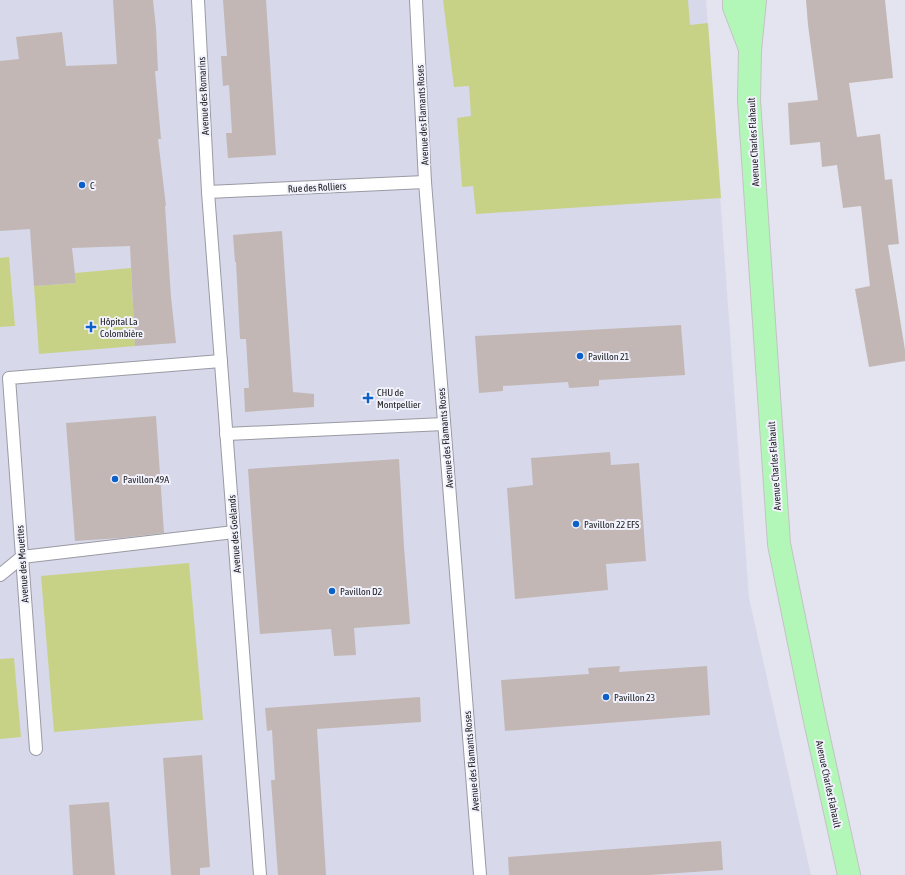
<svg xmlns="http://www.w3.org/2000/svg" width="905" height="875" font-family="'Asap Condensed',sans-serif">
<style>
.built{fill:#d7d8ea}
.green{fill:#c8d286}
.building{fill:#c2b7b4}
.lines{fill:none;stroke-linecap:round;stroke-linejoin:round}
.lane-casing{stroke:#999aa3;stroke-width:14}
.primary-casing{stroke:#c3c3c4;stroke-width:24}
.lane{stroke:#fff;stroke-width:12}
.primary{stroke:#b3f7b8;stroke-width:22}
.poi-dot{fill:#0e60c9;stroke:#f1f2fc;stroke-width:1.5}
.labels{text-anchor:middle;stroke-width:4;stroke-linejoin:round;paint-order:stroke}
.street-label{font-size:10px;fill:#1a1a1e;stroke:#f1f2fc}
.poi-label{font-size:10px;fill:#1a1a1e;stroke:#f1f2fc;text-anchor:start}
</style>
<rect width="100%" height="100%" fill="#e3e4ef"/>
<path class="built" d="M 0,0 L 706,0 L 749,598 L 811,875 L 0,875 Z"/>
<g class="green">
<path d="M 443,0 L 688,0 L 690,25 L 708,23 L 721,198 L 476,214 L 473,186 L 462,187 L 457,118 L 471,116 L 469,86 L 454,87 Z"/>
<path d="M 9,257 L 15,326 L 0,327 L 0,258 Z"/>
<path d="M 131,268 L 135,346 L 39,354 L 34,286 L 76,283 L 75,273 Z"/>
<path d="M 189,563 L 203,720 L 54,732 L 41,576 Z"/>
<path d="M 14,658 L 21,737 L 0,739 L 0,659 Z"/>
</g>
<g class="building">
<path d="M 113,0 L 153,0 L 156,28 L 158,71 L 155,71 L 161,139 L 158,139 L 166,206 L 165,206 L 171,297 L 176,343 L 135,346 L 130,246 L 72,248 L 76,283 L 34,286 L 30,229 L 0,231 L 0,61 L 19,59 L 16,37 L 62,32 L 66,66 L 117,64 Z"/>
<path d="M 223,0 L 266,0 L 276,155 L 228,158 L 226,133 L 232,133 L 229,85 L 223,86 L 221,56 L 227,56 Z"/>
<path d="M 806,0 L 885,0 L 893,78 L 849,83 L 857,137 L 880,134 L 885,180 L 892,179 L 899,244 L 888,245 L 905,350 L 905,361 L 869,367 L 855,289 L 870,286 L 861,206 L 843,208 L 837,165 L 822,167 L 820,142 L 790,145 L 788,103 L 818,100 L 808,25 Z"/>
<path d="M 282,231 L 293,392 L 314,394 L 314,407 L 245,412 L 244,388 L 249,388 L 246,339 L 240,339 L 236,262 L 235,262 L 233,235 Z"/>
<path d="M 681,325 L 685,375 L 599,380 L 599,386 L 569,388 L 568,382 L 503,386 L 503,391 L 479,393 L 475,336 Z"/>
<path d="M 156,416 L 164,533 L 121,538 L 75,541 L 66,423 Z"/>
<path d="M 610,452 L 611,465 L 639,463 L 646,561 L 606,564 L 608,590 L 515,599 L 507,488 L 533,485 L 531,458 Z"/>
<path d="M 399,459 L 404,547 L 410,624 L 354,628 L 356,655 L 334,656 L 331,629 L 260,634 L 253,542 L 248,469 Z"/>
<path d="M 620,666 L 619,672 L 707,666 L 710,715 L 505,731 L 501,680 L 589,674 L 588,668 Z"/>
<path d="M 420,697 L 421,722 L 317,729 L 326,875 L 278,875 L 271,780 L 275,780 L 272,730 L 267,731 L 265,708 Z"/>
<path d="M 202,755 L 210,867 L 200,868 L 200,875 L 171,875 L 163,758 Z"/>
<path d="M 109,802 L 115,875 L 73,875 L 69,805 Z"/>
<path d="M 721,841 L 723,870 L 649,875 L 509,875 L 508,857 Z"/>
</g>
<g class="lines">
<defs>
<g id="lane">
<path d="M 198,0 L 208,192 L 260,875"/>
<path d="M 416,0 L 425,182 L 480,875"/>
<path d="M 208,192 L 425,182"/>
<path d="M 226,434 L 444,424"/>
<path d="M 0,575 L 22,557 L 234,532"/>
<path d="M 36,749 L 9,378 L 221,361"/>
</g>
<g id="primary">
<path d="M 734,0 L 734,7 L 749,46"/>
<path d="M 755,0 L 750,50 L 749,100 L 779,544 L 814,716 L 849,875"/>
</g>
</defs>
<use href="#lane" class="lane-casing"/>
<use href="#primary" class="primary-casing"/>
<use href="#lane" class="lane"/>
<use href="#primary" class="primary"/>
</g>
<g class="poi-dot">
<circle cx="82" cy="185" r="4"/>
<path d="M89 321h4v4h4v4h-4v4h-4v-4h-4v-4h4z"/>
<circle cx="580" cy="356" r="4"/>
<path d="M366 392h4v4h4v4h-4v4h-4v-4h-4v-4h4z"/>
<circle cx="115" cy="479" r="4"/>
<circle cx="576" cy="524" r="4"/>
<circle cx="332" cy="591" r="4"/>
<circle cx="606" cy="697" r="4"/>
</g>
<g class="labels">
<g class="street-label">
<text transform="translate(203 96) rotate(-93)" y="4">Avenue des Romarins</text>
<text transform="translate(422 115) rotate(-93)" y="4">Avenue des Flamants Roses</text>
<text transform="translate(753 142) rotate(-93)" y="4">Avenue Charles Flahault</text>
<text transform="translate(317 187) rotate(-3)" y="4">Rue des Rolliers</text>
<text transform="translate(445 438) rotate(-95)" y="4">Avenue des Flamants Roses</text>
<text transform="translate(774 466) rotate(-94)" y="4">Avenue Charles Flahault</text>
<text transform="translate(234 534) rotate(-94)" y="4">Avenue des Goélands</text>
<text transform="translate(22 564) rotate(-94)" y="4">Avenue des Mouettes</text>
<text transform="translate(471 761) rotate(-95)" y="4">Avenue des Flamants Roses</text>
<text transform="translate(829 784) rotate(78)" y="4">Avenue Charles Flahault</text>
</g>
<g class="poi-label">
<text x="90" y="189">C</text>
<text x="100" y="325">Hôpital La<tspan x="100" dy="12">Colombière</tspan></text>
<text x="588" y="360">Pavillon 21</text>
<text x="377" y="396">CHU de<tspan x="377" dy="12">Montpellier</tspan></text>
<text x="123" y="483">Pavillon 49A</text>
<text x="584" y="528">Pavillon 22 EFS</text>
<text x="340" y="595">Pavillon D2</text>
<text x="614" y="701">Pavillon 23</text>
</g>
</g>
</svg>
